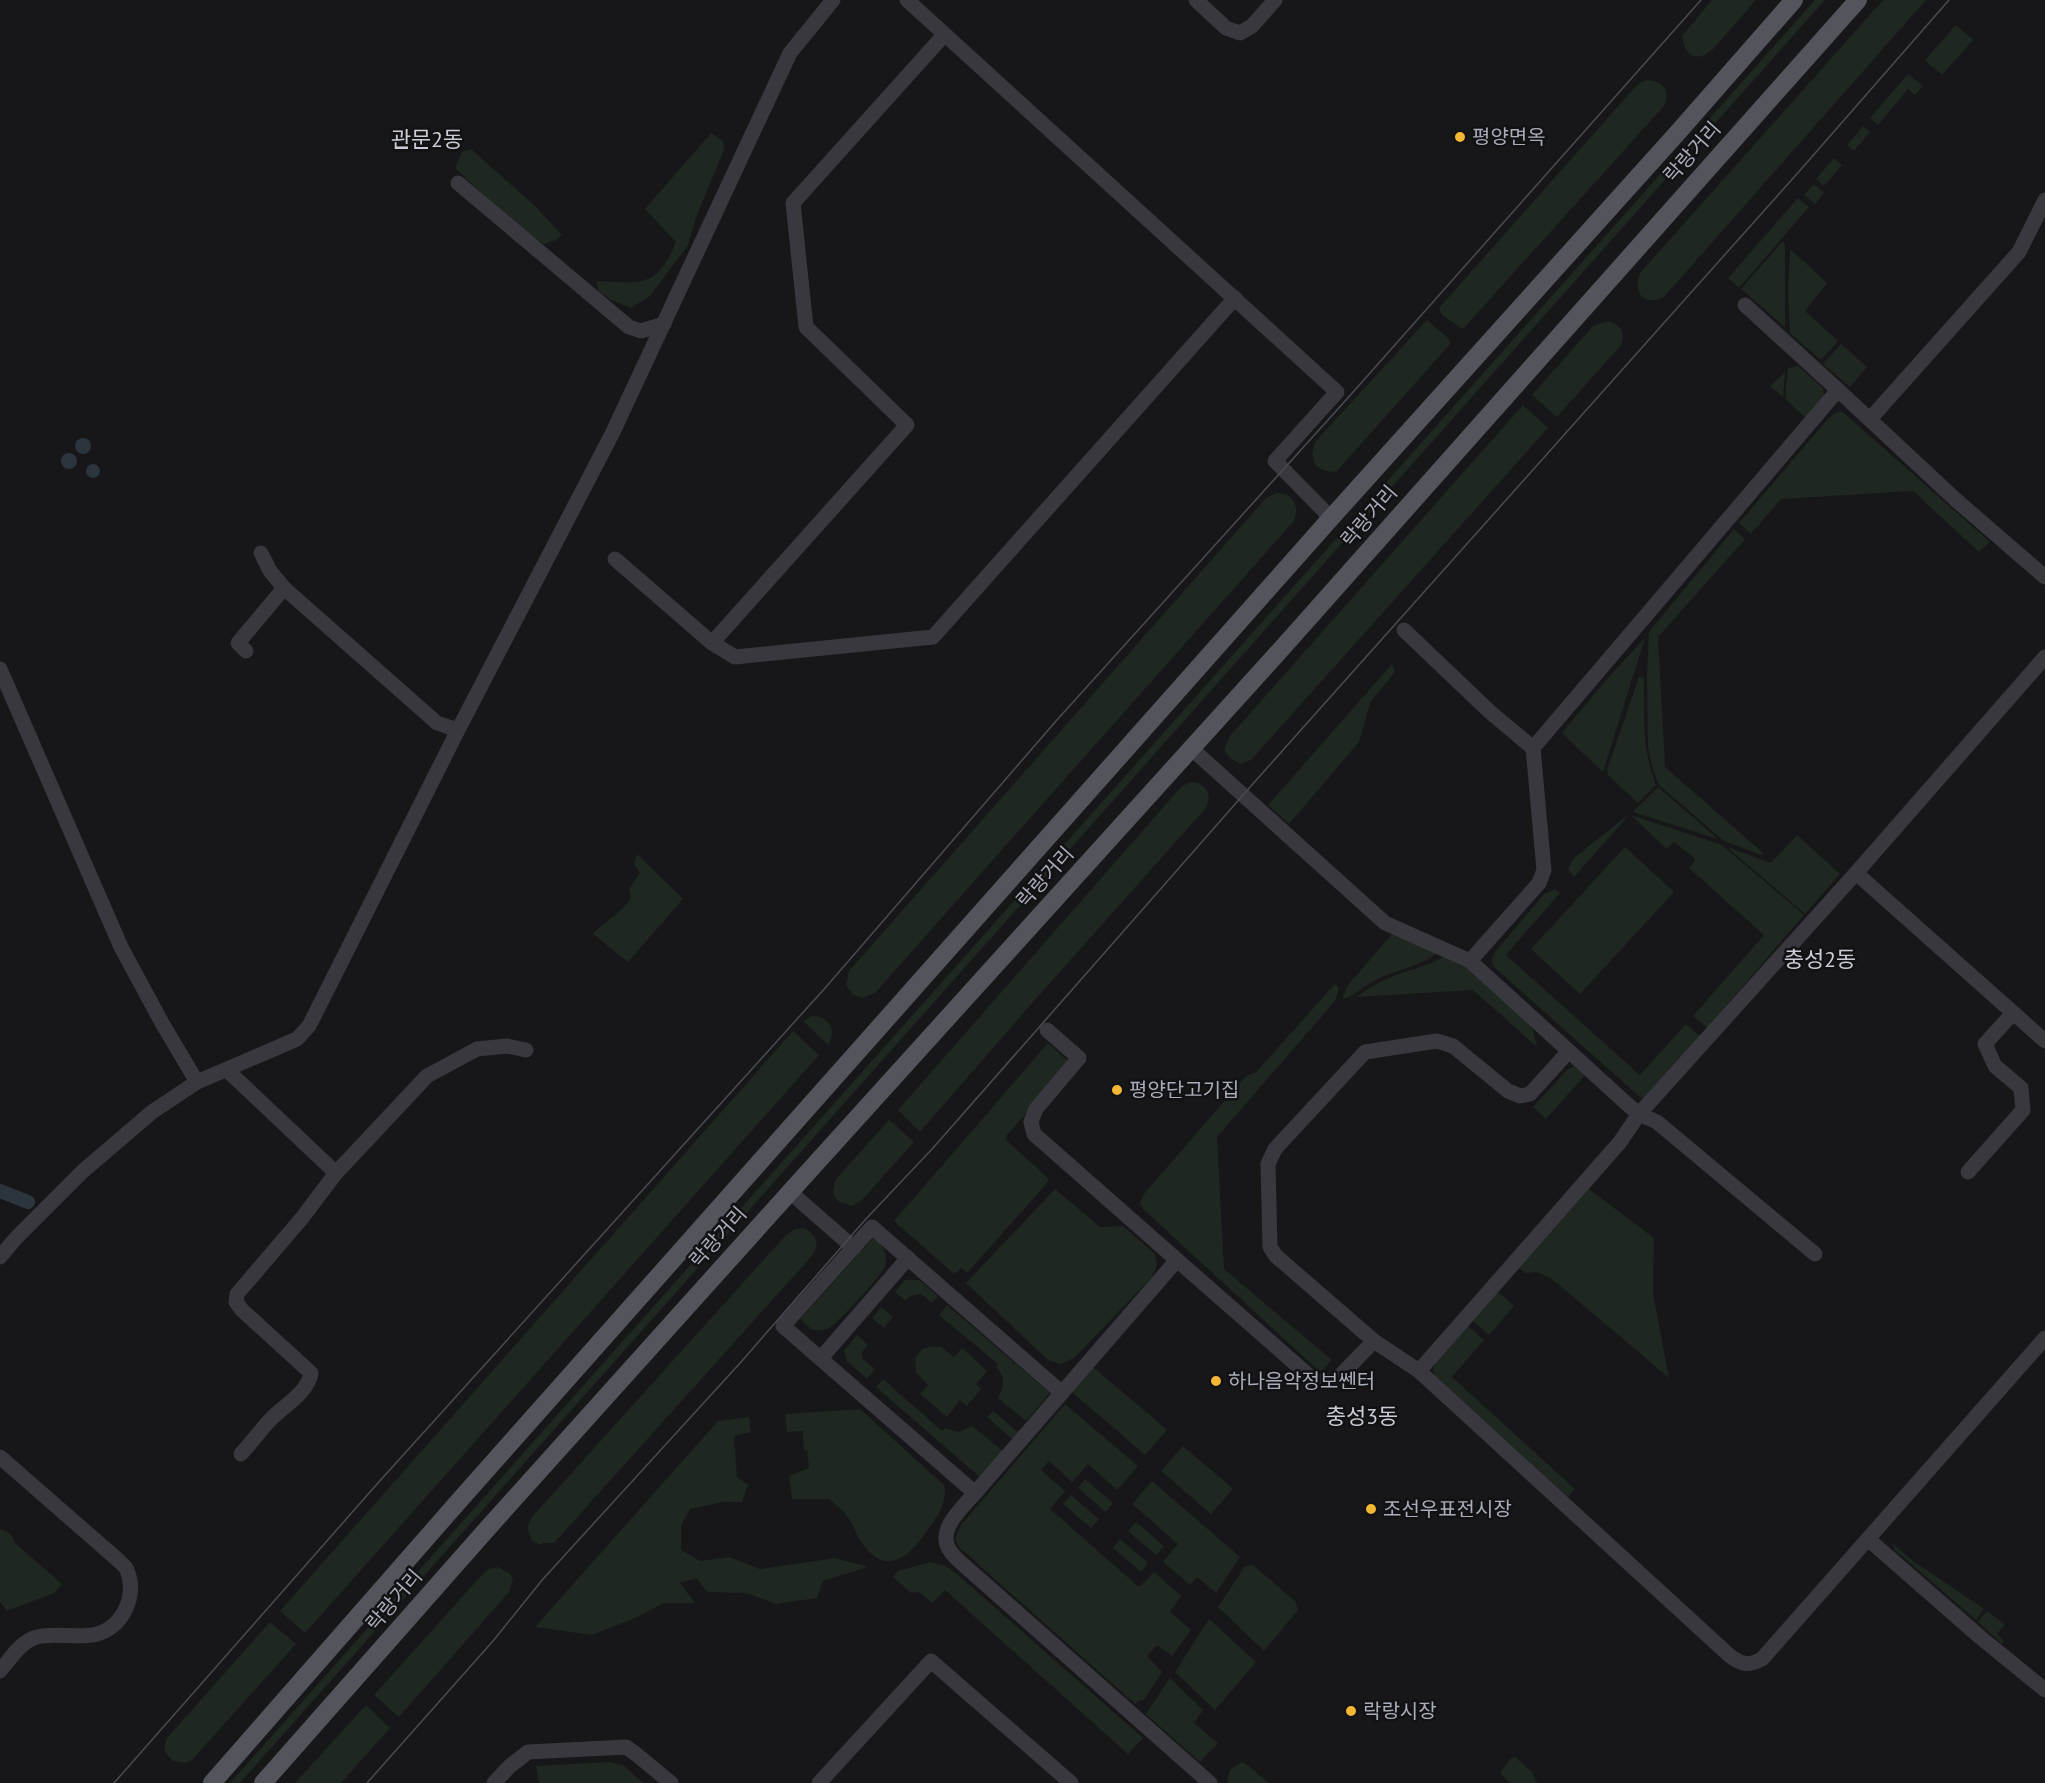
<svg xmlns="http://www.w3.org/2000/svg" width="2045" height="1783" font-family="'PT Sans','Noto Sans KR',sans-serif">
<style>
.green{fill:#1e2720}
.water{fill:#2c353d}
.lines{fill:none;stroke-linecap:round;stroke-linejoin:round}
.canal{stroke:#2c353d;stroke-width:14}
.minor{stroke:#38383e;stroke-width:15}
.major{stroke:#53555d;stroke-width:18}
.tram{stroke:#4a4c53;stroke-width:1.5}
.poi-dot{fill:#f4b733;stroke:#121214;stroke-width:2}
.labels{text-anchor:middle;stroke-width:5;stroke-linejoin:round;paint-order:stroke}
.poi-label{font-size:20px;fill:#a9adb9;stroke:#121214;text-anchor:start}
.street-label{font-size:20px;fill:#a9adb9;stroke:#121214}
.quarter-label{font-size:22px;fill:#caccd5;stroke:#121214}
</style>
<rect width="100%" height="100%" fill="#171719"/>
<g class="green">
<path d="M 1712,0 L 1756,0 L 1714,48 C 1698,63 1685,58 1682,36 Z"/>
<path d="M 1815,0 L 1825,0 L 240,1783 L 230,1783 Z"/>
<path d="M 1883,0 L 1926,0 L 1664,297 C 1644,307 1632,293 1640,273 Z"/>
<path d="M 1956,25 L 1973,40 L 1942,75 L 1925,60 Z"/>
<path d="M 1908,74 L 1923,86 L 1915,95 L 1908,89 L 1878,125 L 1870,118 Z"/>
<path d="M 1646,80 C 1662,80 1671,90 1664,106 L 1463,329 L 1442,315 L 1439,308 L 1638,84 Z"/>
<path d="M 1863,126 L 1870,132 L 1854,151 L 1847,145 Z"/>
<path d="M 711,133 L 723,141 L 724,150 L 697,215 L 688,245 L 650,296 L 631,308 L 611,300 L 598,291 L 597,281 C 642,283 657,288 676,242 L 645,209 Z"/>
<path d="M 471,149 L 534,205 L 562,235 L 556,240 L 544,244 L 524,232 L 455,168 L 462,152 Z"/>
<path d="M 1834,158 L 1842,165 L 1824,186 L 1816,179 Z"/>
<path d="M 1814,184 L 1824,193 L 1815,204 L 1804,195 Z"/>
<path d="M 1798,198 L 1809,207 L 1739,288 L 1728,278 Z"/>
<path d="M 1783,241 L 1785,246 L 1785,327 L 1741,289 Z"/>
<path d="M 1790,249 L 1827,283 L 1805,311 L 1838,341 L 1821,360 L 1790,333 L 1788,289 Z"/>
<path d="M 1427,320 L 1448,338 L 1451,343 L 1336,472 C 1316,472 1307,460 1316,441 Z"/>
<path d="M 1608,321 C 1621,325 1626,332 1621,345 L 1557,417 L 1532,395 L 1593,326 Z"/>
<path d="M 1841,344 L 1867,367 L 1850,387 L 1823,364 Z"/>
<path d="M 1798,366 L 1823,388 L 1824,396 L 1806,418 L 1785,399 L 1788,368 Z"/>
<path d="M 1785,372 L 1783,397 L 1770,386 Z"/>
<path d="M 1523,405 L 1548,428 L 1251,760 L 1240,764 L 1230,758 L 1224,750 L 1230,736 Z"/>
<path d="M 1840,411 L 1845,414 L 1990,542 L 1979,552 L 1913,491 L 1781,499 L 1751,534 L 1739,523 L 1827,420 L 1835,413 Z"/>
<path d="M 1276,493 C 1293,492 1301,507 1293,522 L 875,993 L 862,998 L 852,994 L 846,985 L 849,971 L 1266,498 Z"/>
<path d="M 1734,529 L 1745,539 L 1658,637 L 1665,767 L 1763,853 L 1761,855 L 1724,841 L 1659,785 L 1652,767 L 1648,746 L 1647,676 L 1649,632 Z"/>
<path d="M 1645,638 L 1603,772 L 1562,733 L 1607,679 Z"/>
<path d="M 1392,664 L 1395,672 L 1371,701 L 1359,742 L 1289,824 L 1268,805 Z"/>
<path d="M 1639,677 L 1644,678 C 1644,715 1642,750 1656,785 L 1638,803 L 1608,775 L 1607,770 Z"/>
<path d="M 1190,782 C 1206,782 1214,796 1205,809 L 1033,1002 L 920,1132 L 898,1110 L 1181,787 Z"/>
<path d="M 1657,788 L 1659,788 L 1718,839 L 1633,812 Z"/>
<path d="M 1628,815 L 1628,816 L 1574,877 L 1568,869 L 1574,858 Z"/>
<path d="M 1631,815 L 1722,845 L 1804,915 L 1707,1028 L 1693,1016 L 1764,935 L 1689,868 L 1695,861 L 1693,857 L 1674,842 L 1667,849 Z"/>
<path d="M 1797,835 L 1840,874 L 1805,914 L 1727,847 L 1771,863 Z"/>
<path d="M 1625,847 L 1674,892 L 1580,994 L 1531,949 Z"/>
<path d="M 637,854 L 683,899 L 628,962 L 593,934 C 607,919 619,916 631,898 L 629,889 L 640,873 L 634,864 Z"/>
<path d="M 1555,889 L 1560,893 L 1506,955 L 1640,1075 L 1686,1024 L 1700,1036 L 1645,1098 L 1640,1097 L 1495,968 C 1491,962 1491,959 1495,952 L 1544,894 Z"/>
<path d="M 1393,933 L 1437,953 C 1416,969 1388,971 1367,985 C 1357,991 1353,997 1342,999 L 1348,985 Z"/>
<path d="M 1443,957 L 1467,968 L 1532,1026 L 1537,1047 L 1473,990 L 1356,997 C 1366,990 1377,983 1389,978 C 1407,970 1426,967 1443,957 Z"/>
<path d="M 1335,984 L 1339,989 L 1335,1001 L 1217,1137 L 1224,1269 L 1332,1360 L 1323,1370 L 1319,1371 L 1143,1209 L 1140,1203 L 1143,1195 L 1246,1076 L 1256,1072 Z"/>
<path d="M 812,1016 C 830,1016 837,1031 828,1045 L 803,1021 Z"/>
<path d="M 793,1031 L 819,1055 L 305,1633 L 280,1611 Z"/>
<path d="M 1048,1043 L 1070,1063 L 1007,1135 L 1006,1140 L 1047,1177 L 1048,1182 L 967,1273 L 961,1268 L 957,1272 L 953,1273 L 894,1221 Z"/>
<path d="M 1575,1066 L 1585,1075 L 1546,1119 L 1533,1107 L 1568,1069 Z"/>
<path d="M 889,1120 L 914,1142 L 862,1200 L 852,1206 L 839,1202 C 831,1196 833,1187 836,1179 Z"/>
<path d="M 1055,1189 L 1100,1227 L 1123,1226 L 1155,1254 L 1157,1265 L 1152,1277 L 1074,1358 L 1061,1364 L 1048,1360 L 966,1283 Z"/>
<path d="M 1589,1189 L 1654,1238 L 1653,1293 L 1669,1378 L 1551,1278 L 1536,1272 L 1525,1273 L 1519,1268 Z"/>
<path d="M 804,1228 C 817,1234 821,1245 811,1257 L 554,1543 L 543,1543 L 540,1545 L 532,1541 L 527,1528 L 532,1517 L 786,1235 L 795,1229 Z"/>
<path d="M 874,1237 C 883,1245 888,1254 885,1266 C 883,1274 837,1324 829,1328 C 823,1331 817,1331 811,1329 L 800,1319 Z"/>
<path d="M 905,1280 L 919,1280 L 938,1296 L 932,1303 L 921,1294 L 910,1296 L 905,1301 L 895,1292 Z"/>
<path d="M 1498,1292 L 1514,1306 L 1489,1335 L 1473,1321 Z"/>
<path d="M 947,1305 L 1050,1393 L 1026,1421 L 998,1398 C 1004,1386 1006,1377 996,1367 L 998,1364 L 939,1315 Z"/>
<path d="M 881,1307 L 893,1317 L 884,1328 L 872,1318 Z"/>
<path d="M 1468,1326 L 1484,1340 L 1452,1377 L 1575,1489 L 1568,1497 L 1434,1375 L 1433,1368 L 1436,1363 Z"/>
<path d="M 857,1335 L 868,1345 L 862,1352 L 863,1359 L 875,1369 L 867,1379 L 847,1361 L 844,1351 Z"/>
<path d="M 931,1346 L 941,1347 L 954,1357 L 962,1348 L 987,1371 L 976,1384 L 981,1389 L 967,1406 L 960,1400 L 947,1417 L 920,1394 L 928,1385 L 916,1372 L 915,1358 L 922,1349 Z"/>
<path d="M 1093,1367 L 1167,1430 L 1145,1455 L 1072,1392 Z"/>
<path d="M 883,1379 L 942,1431 L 945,1428 L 959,1432 L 972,1426 L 1004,1452 L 981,1478 L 876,1387 Z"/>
<path d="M 1065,1404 L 1138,1466 L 1117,1490 L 1088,1464 L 1072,1482 L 1049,1461 L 1041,1470 L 1065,1491 L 1050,1509 L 1139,1587 L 1154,1572 L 1181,1596 L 1170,1612 L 1191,1630 L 1172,1656 L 1157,1645 L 1147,1656 L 1162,1672 L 1144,1700 L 1140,1700 L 1135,1704 L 959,1547 L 955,1539 L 961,1525 Z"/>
<path d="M 860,1409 L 944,1485 C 948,1503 937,1517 927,1531 C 911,1554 889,1577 865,1547 C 857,1538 854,1525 846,1515 C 842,1509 835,1504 829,1499 L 792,1499 L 789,1476 L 809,1468 L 807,1451 L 804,1450 L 803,1431 L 787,1432 L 785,1414 Z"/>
<path d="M 993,1411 L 1018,1432 L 1012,1439 L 987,1417 Z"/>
<path d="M 749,1417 L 751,1432 L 734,1436 L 737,1477 L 748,1485 L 742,1502 L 723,1502 L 690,1509 L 681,1526 L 681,1550 L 700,1561 L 729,1557 L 760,1569 L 835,1558 L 868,1567 L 823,1581 L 817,1598 L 776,1604 L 747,1593 L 707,1592 L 696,1578 L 680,1583 L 695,1603 L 664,1603 L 635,1618 L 592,1635 L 535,1627 L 718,1421 Z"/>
<path d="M 1183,1446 L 1233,1489 L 1211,1514 L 1161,1471 Z"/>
<path d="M 1085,1479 L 1113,1503 L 1106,1512 L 1078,1488 Z"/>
<path d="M 1152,1481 L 1240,1557 L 1216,1593 L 1197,1577 L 1190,1585 L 1163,1562 L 1178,1544 L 1132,1504 Z"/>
<path d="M 1071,1495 L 1099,1519 L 1091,1528 L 1063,1504 Z"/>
<path d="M 1136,1522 L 1164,1546 L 1156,1555 L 1128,1531 Z"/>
<path d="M 0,1529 L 10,1533 L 16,1544 L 62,1584 L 54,1593 L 7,1611 L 0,1602 Z"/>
<path d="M 1120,1539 L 1148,1563 L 1141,1572 L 1113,1548 Z"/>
<path d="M 1893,1544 L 1913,1561 L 1984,1609 L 1976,1620 L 1894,1549 Z"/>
<path d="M 930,1562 L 946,1566 L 958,1575 L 1143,1738 L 1128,1754 L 945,1590 L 932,1603 L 919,1592 L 911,1593 L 893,1577 L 898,1571 Z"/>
<path d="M 1253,1565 L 1295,1601 L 1298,1610 L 1264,1651 L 1218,1607 L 1245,1566 Z"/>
<path d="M 498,1567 L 510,1574 L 513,1580 L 509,1592 L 399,1717 L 374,1695 L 479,1578 L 489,1569 Z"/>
<path d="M 1987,1611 L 2005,1624 L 1997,1634 L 2004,1641 L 2002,1644 L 1978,1622 Z"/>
<path d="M 1209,1619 L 1256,1662 L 1215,1710 L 1175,1672 Z"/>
<path d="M 270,1622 L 296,1644 L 192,1760 L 185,1763 L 173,1761 L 165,1752 L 165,1744 L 167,1738 Z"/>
<path d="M 1170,1678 L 1203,1710 L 1194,1723 L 1218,1743 L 1200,1762 L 1146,1714 Z"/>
<path d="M 366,1705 L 390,1728 L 341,1783 L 295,1783 Z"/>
<path d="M 1515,1757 L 1532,1772 L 1537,1783 L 1510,1783 L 1500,1773 L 1511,1758 Z"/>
<path d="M 609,1762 L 623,1765 L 643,1783 L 539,1783 L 536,1766 Z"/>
<path d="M 1242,1762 L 1249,1766 L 1269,1783 L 1228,1783 L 1227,1781 L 1230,1770 Z"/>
</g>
<g class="water">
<circle cx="83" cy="446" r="8"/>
<circle cx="69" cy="461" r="8"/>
<circle cx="93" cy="471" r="7"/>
</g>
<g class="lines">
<path class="canal" d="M 0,1191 L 28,1202"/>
<g class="minor">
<path d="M 907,0 L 1337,392 L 1275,461 L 1331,518"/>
<path d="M 1196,0 L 1226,28 L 1240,33 L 1252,26 L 1275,0"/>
<path d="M 458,183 L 629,327 L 641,331 L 664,324"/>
<path d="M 1745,305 L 1838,390"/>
<path d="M 1870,419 L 2019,252 L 2045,200"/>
<path d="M 261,553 L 270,571 L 284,588 L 437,723 L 458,730"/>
<path d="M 615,559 L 712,643 L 735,657 L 933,637 L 1235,298"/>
<path d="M 1404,630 L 1490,712 L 1533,748"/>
<path d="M 712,643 L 907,425 L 806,327 L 793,203 L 944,35"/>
<path d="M 246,651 L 238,643 L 284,588"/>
<path d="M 0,669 L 121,947 L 162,1023 L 197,1082"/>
<path d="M 1192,749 L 1385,923 L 1470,961 L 1627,1104 L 1639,1114 L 1657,1122 L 1815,1254"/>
<path d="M 1856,873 L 2045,1041"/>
<path d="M 1470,961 L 1539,883 L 1544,870 L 1533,748 L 1838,390 L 1956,500 L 2045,577"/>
<path d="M 227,1070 L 336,1173 L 427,1076 L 477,1049 L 507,1046 L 526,1050"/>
<path d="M 1968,1172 L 2023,1110 L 2021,1088 L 1995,1066 L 1985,1044 L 2013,1013"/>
<path d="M 790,1192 L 854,1248"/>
<path d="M 0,1257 L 16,1238 L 83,1171 L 152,1112 L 197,1082 L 297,1039 L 309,1026 L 458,730 L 612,434 L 790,53 L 833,0"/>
<path d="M 1177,1260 L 1315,1381 L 1335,1381 L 1374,1341 L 1419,1371 L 1620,1142 L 1639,1114 L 1856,873 L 2045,657"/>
<path d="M 1374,1341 L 1276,1256 L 1270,1247 L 1268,1164 L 1275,1149 L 1365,1052 L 1437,1041 L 1453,1046 L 1508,1091 L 1520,1096 L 1530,1094 L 1569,1051"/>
<path d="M 821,1358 L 908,1258"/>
<path d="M 1419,1371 L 1730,1656 C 1742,1665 1749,1666 1762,1659 L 2045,1338"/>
<path d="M 1062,1393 L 872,1227 L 783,1326 L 975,1493 C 963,1507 937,1529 949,1549 C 951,1553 955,1557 958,1560 L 1210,1783"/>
<path d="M 241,1454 C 251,1443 260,1431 270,1420 C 283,1406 308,1393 311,1373 L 242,1310 L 236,1302 L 237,1294 L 302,1218 L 336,1173"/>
<path d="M 0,1457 L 118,1560 C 121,1563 125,1566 127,1570 C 137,1595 124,1626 97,1634 C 79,1639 56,1632 37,1637 C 21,1641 10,1659 0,1671"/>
<path d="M 975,1493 L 1177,1260 L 1034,1134 L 1031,1122 L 1036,1109 L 1079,1058 L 1047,1030"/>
<path d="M 1868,1539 L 1980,1637 L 2045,1690"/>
<path d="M 494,1783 L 510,1766 L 528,1752 L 626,1747 L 636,1754 L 671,1783"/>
<path d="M 819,1783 L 931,1661 L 1071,1783"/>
</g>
<g class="major">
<path d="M 212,1783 L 458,1502 L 1331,518 L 1680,130 L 1794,0"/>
<path d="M 263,1783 L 487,1529 L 790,1192 L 1284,646 L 1858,0"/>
</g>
<g class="tram">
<path d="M 114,1783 L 377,1484 L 826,987 L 1056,721 L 1346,400 L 1701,0"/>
<path d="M 367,1783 L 493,1641 L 543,1579 L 741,1362 L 865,1220 L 933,1148 L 1251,786 L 1803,167 L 1949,0"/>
</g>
</g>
<g class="poi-dot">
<circle cx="1460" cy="137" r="6"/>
<circle cx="1117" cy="1090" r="6"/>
<circle cx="1216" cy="1381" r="6"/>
<circle cx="1371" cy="1509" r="6"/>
<circle cx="1351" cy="1711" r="6"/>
</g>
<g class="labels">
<g class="poi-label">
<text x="1472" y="144">평양면옥</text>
<text x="1129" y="1097">평양단고기집</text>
<text x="1228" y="1388">하나음악정보쎈터</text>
<text x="1383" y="1516">조선우표전시장</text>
<text x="1363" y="1718">락랑시장</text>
</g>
<g class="street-label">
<text transform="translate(1692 152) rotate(-48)" y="7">락랑거리</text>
<text transform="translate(1369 516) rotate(-49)" y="7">락랑거리</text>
<text transform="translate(1045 877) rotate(-48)" y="7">락랑거리</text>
<text transform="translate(718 1237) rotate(-48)" y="7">락랑거리</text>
<text transform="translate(394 1600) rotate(-49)" y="7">락랑거리</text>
</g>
<g class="quarter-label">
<text x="427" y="147">관문2동</text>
<text x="1820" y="967">충성2동</text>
<text x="1362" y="1424">충성3동</text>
</g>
</g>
</svg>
